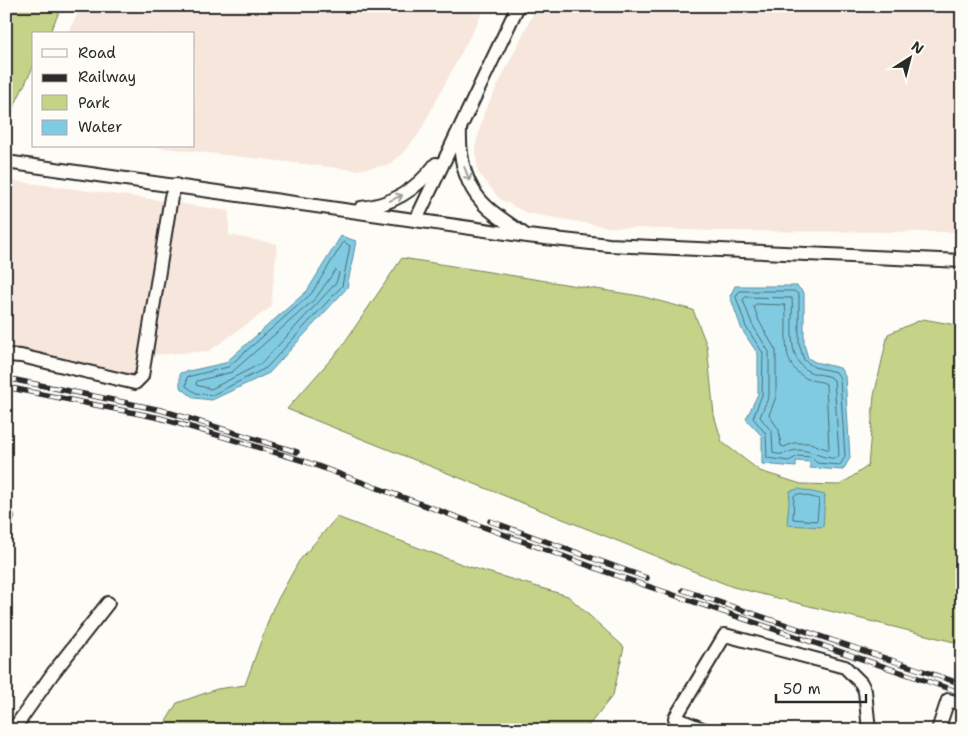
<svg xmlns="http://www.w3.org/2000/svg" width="968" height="736" font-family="'Shantell Sans',sans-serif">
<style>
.built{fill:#f7e6dc}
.green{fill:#c4d387;stroke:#787f59}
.water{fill:#81cbe2;stroke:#5f8b99}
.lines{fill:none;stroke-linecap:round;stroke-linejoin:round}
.shore{stroke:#4d6b74;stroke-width:1}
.minor-casing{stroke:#2b2b2b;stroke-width:16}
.minor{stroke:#fdfcf7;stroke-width:12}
.rail-casing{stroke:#2b2b2b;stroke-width:5.5}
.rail{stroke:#fdfcf7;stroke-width:4;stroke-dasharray:11;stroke-linecap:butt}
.oneway{stroke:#9e9e9b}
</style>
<rect width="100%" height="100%" fill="#fdfcf7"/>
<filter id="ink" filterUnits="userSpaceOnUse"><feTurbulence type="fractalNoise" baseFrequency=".02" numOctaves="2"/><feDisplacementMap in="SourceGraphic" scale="10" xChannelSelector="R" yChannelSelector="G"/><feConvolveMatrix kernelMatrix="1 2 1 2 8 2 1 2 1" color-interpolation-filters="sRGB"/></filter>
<g filter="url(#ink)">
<g class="built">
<path d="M 82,6 L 486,6 L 418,135 L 401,155 L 388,165 L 356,170 L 147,146 L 194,146 L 194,34 L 67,34 Z"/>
<path d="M 537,6 L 962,6 L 962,232 L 717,231 L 608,227 L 527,213 L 500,199 L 478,172 L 475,148 L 484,113 Z"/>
<path d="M 6,180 L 165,201 L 137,376 L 6,349 Z"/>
<path d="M 177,203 L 229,211 L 229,235 L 277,244 L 271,307 L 209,351 L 153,355 Z"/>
</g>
<g class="green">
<path d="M 6,6 L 62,6 L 49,34 L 34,34 L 34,65 L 6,123 Z"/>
<path d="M 402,258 L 640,296 L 693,310 L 707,346 L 714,415 L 722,442 L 760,471 L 801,484 L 840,485 L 868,466 L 874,396 L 888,334 L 923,319 L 962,326 L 962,644 L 733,587 L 287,409 L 340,349 Z"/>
<path d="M 337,517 L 467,566 L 568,596 L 624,647 L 613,695 L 585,730 L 161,730 L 177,703 L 217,689 L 245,685 L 273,608 L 299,561 Z"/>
</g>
<g class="water">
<path d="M 341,236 L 356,241 L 347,288 L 269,373 L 212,400 L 194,398 L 180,387 L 180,373 L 225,363 L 307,291 Z"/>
<path d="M 735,286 L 797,286 L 804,293 L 804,344 L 808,358 L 815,362 L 840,368 L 845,376 L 850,458 L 843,470 L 810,468 L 810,462 L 796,461 L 796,467 L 762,464 L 762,436 L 746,419 L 758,394 L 758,354 L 742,330 L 730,296 Z"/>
<path d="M 799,489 L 825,495 L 823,527 L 787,525 L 790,491 Z"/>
</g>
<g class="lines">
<g class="shore">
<path d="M 344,242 L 350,246 L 342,286 L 266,368 L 212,395 L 196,393 L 186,386 L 187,377 L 228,367 L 311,294 Z"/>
<path d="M 336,270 L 339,273 L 336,283 L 262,363 L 211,389 L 196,385 L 197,381 L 232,372 L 315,299 Z"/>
<path d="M 740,291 L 794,291 L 799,295 L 799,344 L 804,360 L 814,367 L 836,372 L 840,378 L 845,457 L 840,465 L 817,463 L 811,457 L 798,456 L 789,461 L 767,458 L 766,434 L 753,418 L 762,395 L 763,353 L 746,327 L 736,297 Z"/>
<path d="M 746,297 L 792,298 C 794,321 785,358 808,371 C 817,376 827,373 834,380 L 839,455 L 837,458 C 820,459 816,451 799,450 C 789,450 784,457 773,453 L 772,432 L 760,417 L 769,396 L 769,352 L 752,324 L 743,300 Z"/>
<path d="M 756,304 L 785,305 C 789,330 778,362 804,377 C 811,382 820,380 826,384 L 829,450 L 810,443 L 794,443 L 784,447 L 781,446 L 779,430 L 769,415 L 776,397 L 776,351 L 759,321 L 754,307 Z"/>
<path d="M 799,494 L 819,499 L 817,521 L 793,519 L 794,496 Z"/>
</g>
<defs>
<g id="minor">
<path d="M 460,129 C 459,155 464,182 482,202 C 493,215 512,225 525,235"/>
<path d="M 6,162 L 527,236 L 609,245 L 962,261"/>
<path d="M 361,208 C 393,205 417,189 436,164"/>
<path d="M 416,220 L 518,6"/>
<path d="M 6,355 L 21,356 L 135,383 L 142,376 L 171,197 L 176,185"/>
<path d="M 6,518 L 7,517"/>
<path d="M 13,730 L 53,673 L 108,603"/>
<path d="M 705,730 L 675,718 L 725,635 L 845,667 L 861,683 L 865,691 L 869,730"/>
<path d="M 938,730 L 948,700 L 962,704"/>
</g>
</defs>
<use href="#minor" class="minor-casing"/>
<use href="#minor" class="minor"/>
<defs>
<g id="rail">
<path d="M 6,378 L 161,410 L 297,452"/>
<path d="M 6,387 L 160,418 L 304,461 L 609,573 L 962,693"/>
<path d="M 490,521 L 647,578"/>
<path d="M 683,590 L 962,684"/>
</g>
</defs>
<use href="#rail" class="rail-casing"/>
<use href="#rail" class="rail"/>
</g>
<defs><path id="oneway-shaft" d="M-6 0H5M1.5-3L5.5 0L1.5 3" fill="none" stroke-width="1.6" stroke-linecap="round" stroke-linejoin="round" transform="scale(1.25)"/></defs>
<g class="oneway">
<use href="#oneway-shaft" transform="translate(467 174) rotate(69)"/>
<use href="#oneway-shaft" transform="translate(396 198) rotate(-24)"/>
</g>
</g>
<rect width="968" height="736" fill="none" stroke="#fdfcf7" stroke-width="25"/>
<rect x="12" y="12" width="943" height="711" fill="none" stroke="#2b2b2b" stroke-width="2" filter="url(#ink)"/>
<rect x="32" y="32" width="162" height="115" fill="#fdfcf7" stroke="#a9a8a5"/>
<rect x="42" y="49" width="25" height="8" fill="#fdfcf7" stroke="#a9a8a5"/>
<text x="78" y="58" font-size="15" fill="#2b2b2b">Road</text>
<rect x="42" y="74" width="25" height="8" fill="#2b2b2b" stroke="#a9a8a5"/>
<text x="78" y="82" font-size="15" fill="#2b2b2b">Railway</text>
<rect x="42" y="95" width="25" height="15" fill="#c4d387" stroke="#a9a8a5"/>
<text x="78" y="108" font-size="15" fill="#2b2b2b">Park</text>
<rect x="42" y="120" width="25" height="15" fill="#81cbe2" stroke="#a9a8a5"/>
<text x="78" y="132" font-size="15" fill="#2b2b2b">Water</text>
<g transform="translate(910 58) rotate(36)" stroke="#fdfcf7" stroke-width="4" paint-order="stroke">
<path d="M0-4L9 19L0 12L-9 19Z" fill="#2b2b2b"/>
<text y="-8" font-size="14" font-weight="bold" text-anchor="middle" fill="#2b2b2b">N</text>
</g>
<path d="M776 694v8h90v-8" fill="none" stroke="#2b2b2b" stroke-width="2.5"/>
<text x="783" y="694" font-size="15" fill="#2b2b2b" stroke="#fdfcf7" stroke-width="4" paint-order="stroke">50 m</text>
</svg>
